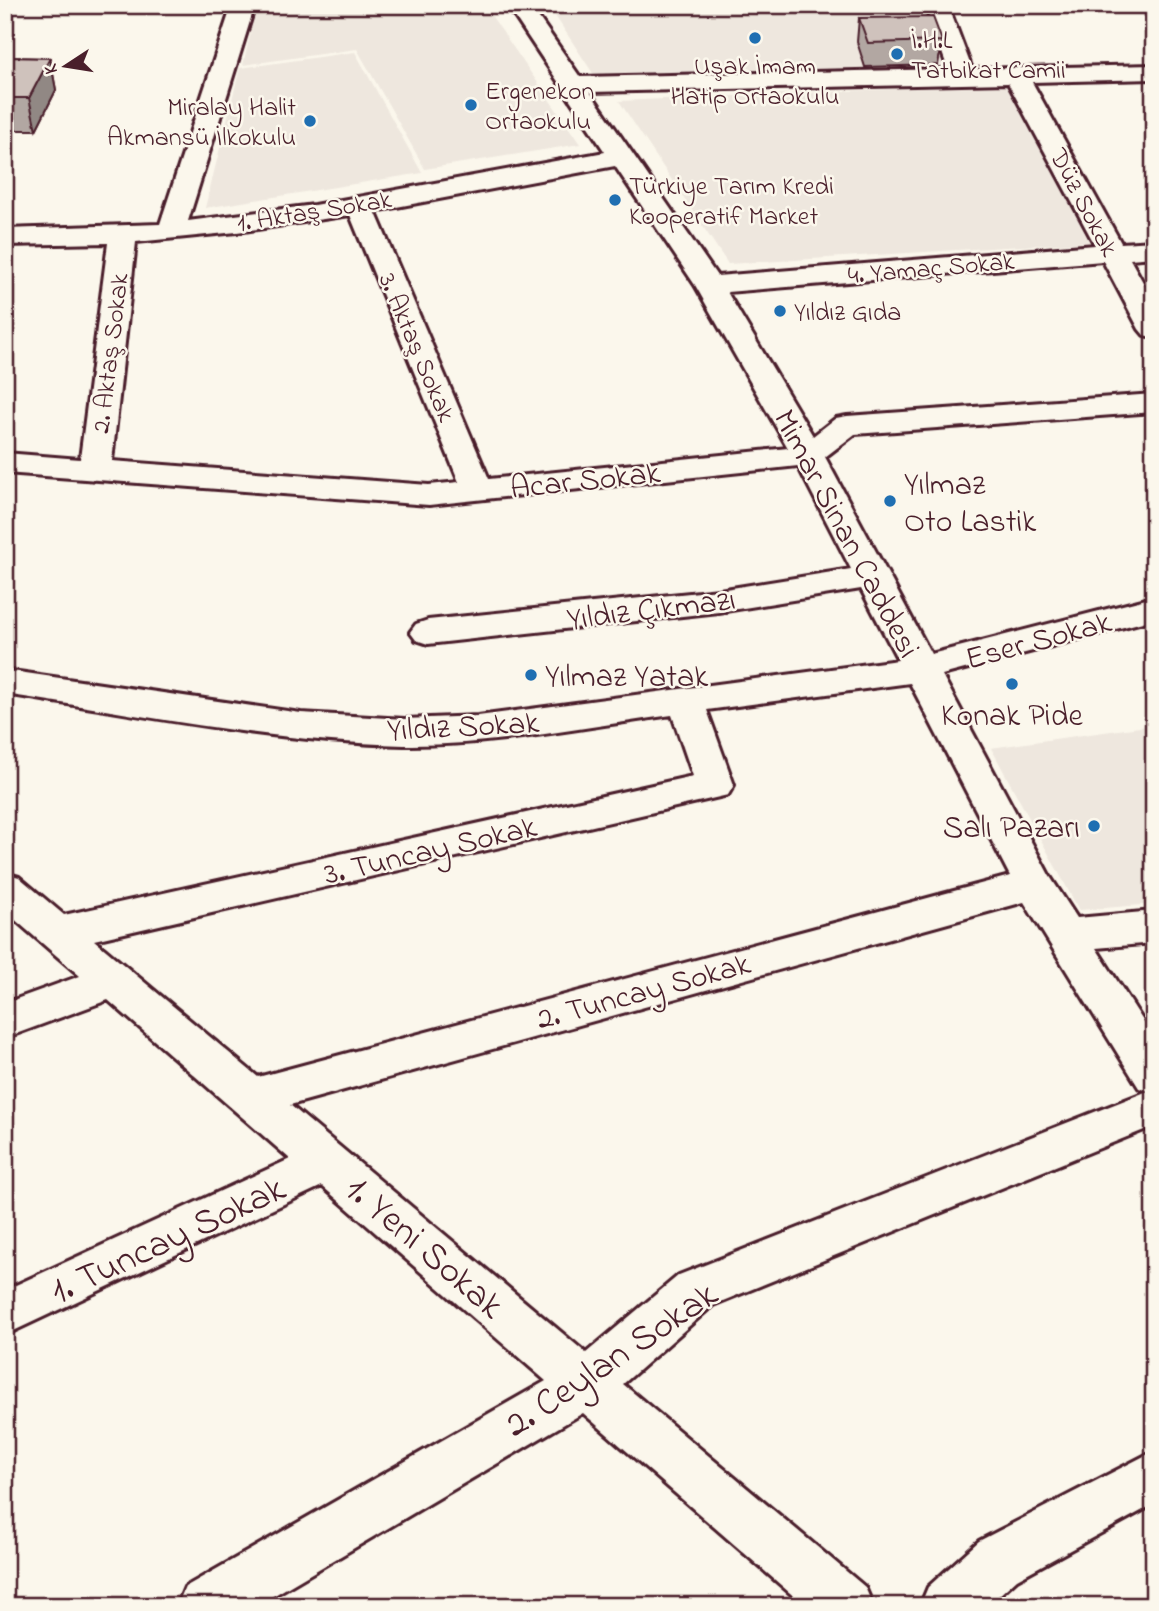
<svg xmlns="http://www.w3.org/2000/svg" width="1159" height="1611" font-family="'Indie Flower',sans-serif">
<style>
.built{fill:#eee7de}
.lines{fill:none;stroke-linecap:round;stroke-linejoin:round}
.minor-casing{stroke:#4a1f2b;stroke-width:6}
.minor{fill:#fbf7ec;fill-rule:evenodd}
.wall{fill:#b2a7a2;stroke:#4a1f2b;stroke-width:2}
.shaded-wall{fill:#918884;stroke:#4a1f2b;stroke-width:2}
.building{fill:#cfc2bc;stroke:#4a1f2b;stroke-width:2}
.poi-dot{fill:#1f6fb2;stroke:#fbf7ec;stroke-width:2.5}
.labels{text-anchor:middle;stroke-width:5;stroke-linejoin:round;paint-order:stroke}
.far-poi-label{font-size:26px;fill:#4a1f2b;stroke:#fbf7ec;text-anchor:start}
.far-street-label{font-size:26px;fill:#4a1f2b;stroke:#fbf7ec}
.street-label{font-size:32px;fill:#4a1f2b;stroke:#fbf7ec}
.poi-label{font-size:32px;fill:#4a1f2b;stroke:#fbf7ec;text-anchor:start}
.near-street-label{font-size:38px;fill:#4a1f2b;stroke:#fbf7ec}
</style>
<rect width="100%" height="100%" fill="#fbf7ec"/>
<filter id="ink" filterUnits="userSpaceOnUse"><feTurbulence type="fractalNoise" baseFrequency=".0143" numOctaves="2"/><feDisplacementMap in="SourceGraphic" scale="14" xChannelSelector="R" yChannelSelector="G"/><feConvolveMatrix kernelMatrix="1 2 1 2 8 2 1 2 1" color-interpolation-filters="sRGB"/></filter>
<g filter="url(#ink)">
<g class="built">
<path d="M 257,5 L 484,5 L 580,144 L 425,169 L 357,49 L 243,65 Z"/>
<path d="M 548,5 L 924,5 L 955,71 L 598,81 Z"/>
<path d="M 355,52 L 422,173 L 205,208 L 240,68 Z"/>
<path d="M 1008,84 L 1089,242 L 728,264 L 619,101 Z"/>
<path d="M 1154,725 L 1154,904 L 1079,910 L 991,748 Z"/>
</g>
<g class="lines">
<defs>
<g id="minor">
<path d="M 232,5 L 255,5 L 188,221 L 314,205 L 605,152 L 507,5 L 530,5 L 580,77 L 948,69 L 925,5 L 948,5 L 972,69 L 1154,65 L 1154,79 L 1032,82 L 1121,243 L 1154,241 L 1154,257 L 1130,259 L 1154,302 L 1154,338 L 1144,335 L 1139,329 L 1103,261 L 727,292 L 813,436 L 836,418 L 847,416 L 1154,394 L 1154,412 L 855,434 L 825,457 L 931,654 L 1154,597 L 1154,619 L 942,675 L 1049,875 L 1077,918 L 1154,911 L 1154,943 L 1096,948 L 1154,1038 L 1154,1126 L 713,1305 L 623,1384 L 865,1587 L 873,1606 L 805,1606 L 583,1413 L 256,1606 L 177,1606 L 185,1587 L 546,1381 L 322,1186 L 5,1335 L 5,1290 L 290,1159 L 108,1000 L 5,1038 L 5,1003 L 80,976 L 5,911 L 5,873 L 19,877 L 64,915 L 693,776 L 672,715 C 584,727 493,746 404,745 C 270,742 137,714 5,694 L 5,670 L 301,713 L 405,719 L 478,716 L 898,660 L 861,589 L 719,612 L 428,644 L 416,640 L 410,632 L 416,624 L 428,620 L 719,590 L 851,569 L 798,466 L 429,505 L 5,473 L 5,453 L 80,459 L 108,243 L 5,245 L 5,229 L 160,224 ZM 1008,83 L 1095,245 L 717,276 L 590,92 ZM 615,166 L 695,285 L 788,448 L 489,479 L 375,211 ZM 350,215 L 459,482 L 429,485 L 112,461 L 136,242 L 237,232 ZM 910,683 L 1010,876 L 258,1077 L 94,940 L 728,795 L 734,785 L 707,710 ZM 1024,902 L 1139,1088 L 1148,1091 L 679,1275 L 586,1353 L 290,1105 Z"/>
<path d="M 1154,1451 L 1154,1504 L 1017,1579 L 987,1606 L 920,1606 L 928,1587 L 979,1541 Z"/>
</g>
</defs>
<use href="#minor" class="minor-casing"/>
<use href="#minor" class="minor"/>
</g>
<g class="wall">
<path d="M 859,18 L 942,41 L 938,65 L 865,67 L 857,42 Z"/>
<path d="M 5,57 L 50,58 L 56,90 L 36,130 L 5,130 Z"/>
</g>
<path class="shaded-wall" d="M 50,58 L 56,90 L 36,130 L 29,98 Z"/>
<g class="building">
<path d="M 933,17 L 942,41 L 868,43 L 859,18 Z"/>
<path d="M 5,57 L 50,58 L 29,98 L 5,98 Z"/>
</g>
</g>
<g class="poi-dot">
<circle cx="755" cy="38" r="7"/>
<circle cx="897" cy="54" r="7"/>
<circle cx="471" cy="105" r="7"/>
<circle cx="310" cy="121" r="7"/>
<circle cx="615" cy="200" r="7"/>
<circle cx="780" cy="311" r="7"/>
<circle cx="890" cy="501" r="7"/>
<circle cx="531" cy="675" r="7"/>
<circle cx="1012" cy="684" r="7"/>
<circle cx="1094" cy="826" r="7"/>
</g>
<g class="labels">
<g class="far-poi-label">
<text x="911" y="48">İ.H.L<tspan x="911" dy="30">Tatbikat Camii</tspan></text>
<text x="755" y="74" text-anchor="middle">Uşak İmam<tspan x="755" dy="30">Hatip Ortaokulu</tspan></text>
<text x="485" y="99">Ergenekon<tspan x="485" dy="30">Ortaokulu</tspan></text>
<text x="296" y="115" text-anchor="end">Miralay Halit<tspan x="296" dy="30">Akmansü İlkokulu</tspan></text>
<text x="629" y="194">Türkiye Tarım Kredi<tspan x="629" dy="30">Kooperatif Market</tspan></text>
<text x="794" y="320">Yıldız Gıda</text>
</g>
<g class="far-street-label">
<text transform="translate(1085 202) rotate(62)" y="9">Düz Sokak</text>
<text transform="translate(314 210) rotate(-9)" y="9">1. Aktaş Sokak</text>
<text transform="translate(931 267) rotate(-5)" y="9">4. Yamaç Sokak</text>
<text transform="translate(418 347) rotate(67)" y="9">3. Aktaş Sokak</text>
<text transform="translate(109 353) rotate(-83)" y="9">2. Aktaş Sokak</text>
</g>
<g class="street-label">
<text transform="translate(585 479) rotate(-6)" y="11">Acar Sokak</text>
<text transform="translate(848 533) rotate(62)" y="11">Mimar Sinan Caddesi</text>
<text transform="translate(651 608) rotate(-7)" y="11">Yıldız Çıkmazı</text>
<text transform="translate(1038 639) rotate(-15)" y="11">Eser Sokak</text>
<text transform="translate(463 725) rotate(-3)" y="11">Yıldız Sokak</text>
<text transform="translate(430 849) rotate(-13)" y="11">3. Tuncay Sokak</text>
<text transform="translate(643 990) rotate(-15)" y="11">2. Tuncay Sokak</text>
</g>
<g class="poi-label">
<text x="904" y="494">Yılmaz<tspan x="904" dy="37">Oto Lastik</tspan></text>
<text x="545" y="686">Yılmaz Yatak</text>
<text x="1012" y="725" text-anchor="middle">Konak Pide</text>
<text x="1080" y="837" text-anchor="end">Salı Pazarı</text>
</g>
<g class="near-street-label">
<text transform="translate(167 1238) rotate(-25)" y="13">1. Tuncay Sokak</text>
<text transform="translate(426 1246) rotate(41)" y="13">1. Yeni Sokak</text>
<text transform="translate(610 1358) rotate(-34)" y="13">2. Ceylan Sokak</text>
</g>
</g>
<rect width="1159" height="1611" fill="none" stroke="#fbf7ec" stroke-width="28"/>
<rect x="14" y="14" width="1131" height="1583" fill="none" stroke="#4a1f2b" stroke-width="2.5" filter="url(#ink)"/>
<g transform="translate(66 66) rotate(258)" stroke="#fbf7ec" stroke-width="5" paint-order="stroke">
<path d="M0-5L12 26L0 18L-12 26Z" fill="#4a1f2b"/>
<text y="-10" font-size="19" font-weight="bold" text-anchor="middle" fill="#4a1f2b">K</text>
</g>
</svg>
